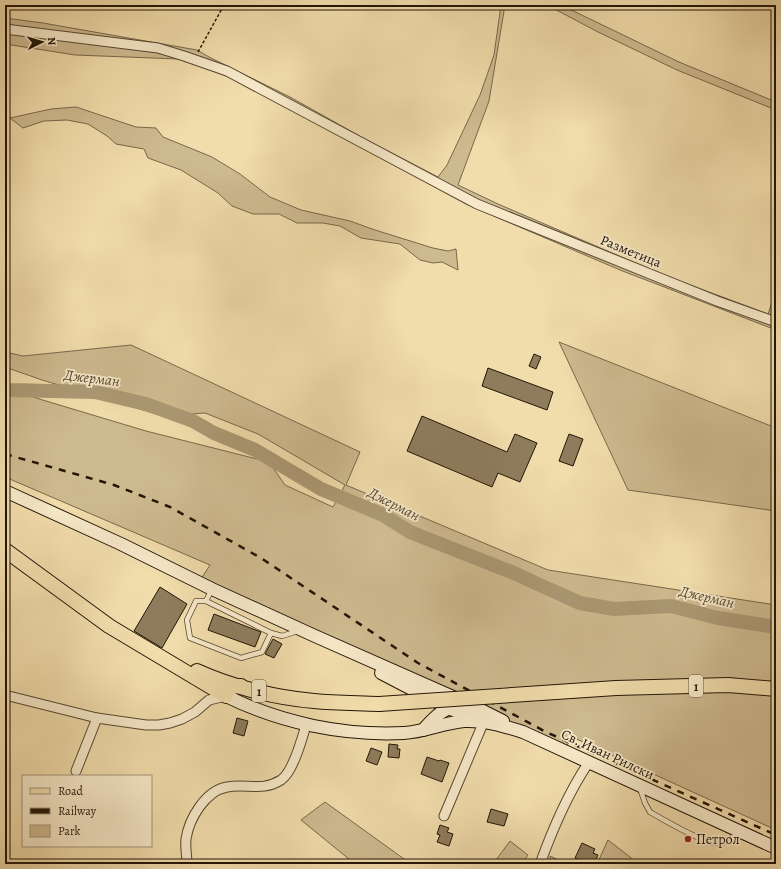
<svg xmlns="http://www.w3.org/2000/svg" width="781" height="869" font-family="Alegreya,serif">
<style>
.green{fill:#ceba8f;stroke:#78684b}
.lines{fill:none;stroke-linecap:round;stroke-linejoin:round}
.river{stroke:#ab9873;stroke-width:14}
.building{fill:#8e7c5c;stroke:#221507}
.lane-casing{stroke:#564730;stroke-width:6}
.street-casing{stroke:#564730;stroke-width:11}
.secondary-casing{stroke:#221507;stroke-width:14}
.primary-casing{stroke:#221507;stroke-width:16}
.path{stroke:#221507;stroke-width:1.5;stroke-dasharray:3 2;stroke-linecap:butt}
.lane{stroke:#f6e8c8;stroke-width:4.5}
.street{stroke:#f6e8c8;stroke-width:9}
.secondary{stroke:#f6e8c8;stroke-width:12}
.primary{stroke:#f1dcab;stroke-width:14}
.rail{stroke:#221507;stroke-width:2.5;stroke-dasharray:7 7;stroke-linecap:butt}
.primary-bridge-casing{stroke:#221507;stroke-width:16;stroke-linecap:butt}
.primary-bridge{stroke:#f1dcab;stroke-width:14}
.poi-dot{fill:#8f2418;stroke:#f6e8c8;stroke-width:1.5}
.labels{text-anchor:middle;stroke-width:3.5;stroke-linejoin:round;paint-order:stroke}
.shield{fill:#f6e8c8;stroke:#625441;stroke-width:1}
.shield-label{font-size:13px;font-weight:bold;fill:#221507}
.street-label{font-size:14px;fill:#221507;stroke:#f6e8c8}
.poi-label{font-size:14px;fill:#221507;stroke:#f6e8c8;text-anchor:start}
.water-label{font-size:15px;font-style:italic;fill:#594932;stroke:#f6e8c8}
</style>
<rect width="100%" height="100%" fill="#f1dcab"/>
<filter id="stains"><feTurbulence type="fractalNoise" baseFrequency=".005" numOctaves="4"/><feColorMatrix values="0 0 0 0 .2 0 0 0 0 .09 0 0 0 0 .02 0 0 0 .5 -.17"/></filter>
<radialGradient id="worn" r=".72"><stop offset=".6" stop-color="#630" stop-opacity="0"/><stop offset="1" stop-color="#630" stop-opacity=".3"/></radialGradient>
<g class="green">
<path d="M 501,5 L 505,5 L 489,101 L 458,185 L 498,204 L 661,274 L 768,314 L 776,290 L 776,330 L 620,270 L 466,204 L 241,82 L 191,62 L 179,59 L 75,55 L 5,44 L 5,18 L 43,23 L 197,50 L 209,57 L 290,97 L 365,139 L 438,177 L 447,165 L 480,95 L 494,55 Z"/>
<path d="M 547,5 L 561,5 L 679,62 L 776,102 L 776,110 L 677,70 L 598,32 Z"/>
<path d="M 76,107 L 136,127 L 156,128 L 163,137 L 212,157 L 240,174 L 270,197 L 301,210 L 350,221 L 375,230 L 433,248 L 448,251 L 456,249 L 458,270 L 442,262 L 433,263 L 420,260 L 400,244 L 361,238 L 340,226 L 323,223 L 297,223 L 279,214 L 253,214 L 232,206 L 218,193 L 181,170 L 148,158 L 144,149 L 116,144 L 107,136 L 88,124 L 67,120 L 44,121 L 23,128 L 10,118 L 51,109 Z"/>
<path d="M 559,342 L 776,428 L 776,511 L 628,490 Z"/>
<path d="M 131,345 L 360,452 L 346,485 L 548,570 L 776,605 L 776,830 L 572,737 L 564,750 L 199,582 L 210,565 L 5,477 L 5,385 L 36,398 L 146,431 L 269,462 L 285,485 L 333,507 L 345,485 L 258,434 L 205,413 L 163,416 L 42,380 L 5,367 L 5,352 L 23,356 Z"/>
<path d="M 325,802 L 411,864 L 355,864 L 301,820 Z"/>
<path d="M 608,840 L 639,864 L 597,864 Z"/>
<path d="M 510,841 L 528,855 L 522,864 L 493,864 Z"/>
<path d="M 550,856 L 567,864 L 550,864 Z"/>
</g>
<g class="lines">
<path class="river" d="M 5,389 L 8,390 L 95,392 L 146,404 L 193,421 L 214,433 L 255,450 L 321,489 L 383,515 L 410,532 L 514,573 L 542,586 L 580,603 L 614,609 L 671,606 L 718,618 L 776,627"/>
</g>
<g class="building">
<path d="M 534,354 L 541,357 L 536,369 L 529,366 Z"/>
<path d="M 488,368 L 553,392 L 547,410 L 482,386 Z"/>
<path d="M 422,416 L 507,452 L 515,434 L 537,443 L 520,482 L 498,473 L 492,487 L 407,451 Z"/>
<path d="M 569,434 L 583,439 L 573,466 L 559,461 Z"/>
<path d="M 160,587 L 187,604 L 162,648 L 134,631 Z"/>
<path d="M 214,614 L 261,632 L 255,647 L 208,630 Z"/>
<path d="M 273,639 L 282,644 L 274,658 L 265,654 Z"/>
<path d="M 237,718 L 248,721 L 244,736 L 233,733 Z"/>
<path d="M 389,744 L 398,745 L 397,749 L 400,749 L 399,758 L 388,757 Z"/>
<path d="M 371,748 L 382,752 L 377,765 L 366,761 Z"/>
<path d="M 427,757 L 439,761 L 440,760 L 449,763 L 442,782 L 421,774 Z"/>
<path d="M 491,809 L 508,814 L 504,826 L 487,822 Z"/>
<path d="M 440,825 L 449,828 L 447,832 L 453,834 L 449,846 L 437,842 L 440,835 L 437,834 Z"/>
<path d="M 582,843 L 595,849 L 593,853 L 598,855 L 594,864 L 589,864 L 575,858 Z"/>
</g>
<g class="lines">
<defs>
<g id="lane">
<path d="M 212,589 L 206,601 L 271,633 L 282,636 L 298,631"/>
<path d="M 206,601 L 196,601 L 187,620 L 190,638 L 241,658 L 262,652 L 271,633"/>
<path d="M 640,788 L 645,803 L 650,812 C 662,819 704,843 716,843 C 724,844 732,837 739,833"/>
</g>
<g id="street">
<path d="M 5,29 L 158,48 L 184,56 L 227,71 L 477,204 L 717,301 L 776,322"/>
<path d="M 5,695 L 97,718 L 146,725 L 159,725 L 170,723 L 182,719 L 195,712 L 209,700 L 226,696"/>
<path d="M 76,771 L 97,718"/>
<path d="M 444,816 L 484,721"/>
<path d="M 187,864 C 187,856 185,847 186,839 C 189,819 205,791 227,787 C 247,783 262,792 281,780 C 293,772 302,739 306,725"/>
<path d="M 540,864 C 553,828 568,793 589,762"/>
</g>
<g id="secondary">
<path d="M 5,491 L 121,544 L 212,589 L 315,636 L 471,705 L 503,721"/>
<path d="M 381,673 L 448,708 L 476,718"/>
<path d="M 226,696 C 281,723 343,736 404,733 C 424,732 443,723 464,721 C 484,720 504,726 523,732 L 776,848"/>
<path d="M 423,730 C 431,721 441,710 454,706"/>
</g>
<g id="primary">
<path d="M 5,550 L 109,626 L 226,696 C 226,687 234,686 241,686"/>
<path d="M 197,671 C 232,687 276,698 314,701 C 335,703 357,703 379,704"/>
<path d="M 616,688 L 728,685 L 776,689"/>
</g>
</defs>
<use href="#lane" class="lane-casing"/>
<use href="#street" class="street-casing"/>
<use href="#secondary" class="secondary-casing"/>
<use href="#primary" class="primary-casing"/>
<g class="path">
<path d="M 198,52 L 224,5"/>
<path d="M 774,312 L 776,306"/>
</g>
<use href="#lane" class="lane"/>
<use href="#street" class="street"/>
<use href="#secondary" class="secondary"/>
<use href="#primary" class="primary"/>
<path class="rail" d="M 5,454 L 114,485 L 170,507 L 261,558 L 418,663 L 546,732 L 776,835"/>
<defs>
<path id="primary-bridge" d="M 379,704 L 616,688"/>
</defs>
<use href="#primary-bridge" class="primary-bridge-casing"/>
<use href="#primary-bridge" class="primary-bridge"/>
</g>
<circle class="poi-dot" cx="688" cy="839" r="4"/>
<g class="labels">
<g class="shield">
<rect x="689" y="675" width="14" height="22" rx="3"/>
<rect x="252" y="680" width="14" height="22" rx="3"/>
</g>
<g class="shield-label">
<text x="696" y="691">1</text>
<text x="259" y="696">1</text>
</g>
<g class="street-label">
<text transform="translate(631 251) rotate(22)" y="5">Разметица</text>
<text transform="translate(608 754) rotate(25)" y="5">Св. Иван Рилски</text>
</g>
<g class="poi-label">
<text x="696" y="844">Петрол</text>
</g>
<g class="water-label">
<text transform="translate(92 378) rotate(7)" y="5">Джерман</text>
<text transform="translate(394 504) rotate(27)" y="5">Джерман</text>
<text transform="translate(707 597) rotate(13)" y="5">Джерман</text>
</g>
</g>
<rect width="781" height="869" fill="none" stroke="#f1dcab" stroke-width="20"/>
<rect x="6" y="6" width="769" height="857" fill="none" stroke="#221507" stroke-width="2"/>
<rect x="10" y="10" width="761" height="849" fill="none" stroke="#221507"/>
<rect x="22" y="775" width="130" height="72" fill="#f6e8c8" stroke="#a1947b"/>
<rect x="30" y="788" width="20" height="6" fill="#f1dcab" stroke="#a1947b"/>
<text x="58" y="795" font-size="12" fill="#221507">Road</text>
<rect x="30" y="808" width="20" height="6" fill="#221507" stroke="#a1947b"/>
<text x="58" y="815" font-size="12" fill="#221507">Railway</text>
<rect x="30" y="825" width="20" height="12" fill="#ceba8f" stroke="#a1947b"/>
<text x="58" y="835" font-size="12" fill="#221507">Park</text>
<g transform="translate(42 42) rotate(85)" stroke="#f6e8c8" stroke-width="3" paint-order="stroke">
<path d="M0-3L7 15L0 10L-7 15Z" fill="#221507"/>
<text y="-6" font-size="11" font-weight="bold" text-anchor="middle" fill="#221507">N</text>
</g>
<rect width="100%" height="100%" filter="url(#stains)"/>
<rect width="100%" height="100%" fill="url(#worn)"/>
</svg>
